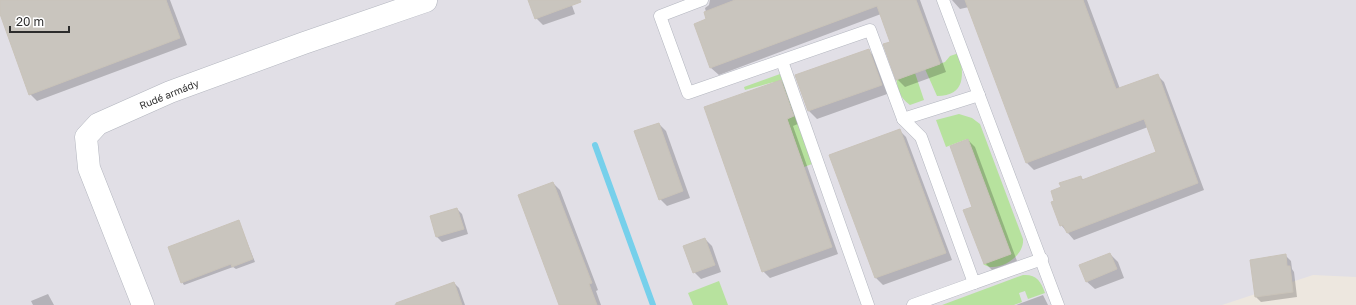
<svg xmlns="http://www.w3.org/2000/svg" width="1356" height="305" font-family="'Golos Text',sans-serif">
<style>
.industrial{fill:#e1dfe6}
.green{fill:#b7e29e}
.shadow{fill:#0003}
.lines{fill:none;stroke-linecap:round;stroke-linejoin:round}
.stream{stroke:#76d0eb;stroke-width:6}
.building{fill:#c9c5be;stroke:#c9c3b9}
.service-casing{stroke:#b3b6bf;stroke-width:13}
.minor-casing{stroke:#b3b6bf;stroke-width:23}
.service{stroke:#fff;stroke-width:12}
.minor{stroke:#fff;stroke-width:22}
.labels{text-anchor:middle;stroke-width:3;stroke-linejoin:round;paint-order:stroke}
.street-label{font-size:10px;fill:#2c2c2c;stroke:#fff}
</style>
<rect width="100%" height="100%" fill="#ede7df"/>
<path class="industrial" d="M 0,0 L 1356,0 L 1356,277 L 1313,275 L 1222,305 L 0,305 Z"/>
<g class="green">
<path d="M 959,53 C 964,74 966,96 937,96 L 925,69 L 945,62 L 950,56 Z"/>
<path d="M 915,73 L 924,100 L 910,105 C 899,97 898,90 896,77 Z"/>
<path d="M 780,74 L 812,164 L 804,167 L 774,82 L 745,90 L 744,87 Z"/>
<path d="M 959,114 L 972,118 L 980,124 L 1023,239 C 1025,258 995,274 983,264 L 1010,253 L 967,139 L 946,147 L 936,120 Z"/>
<path d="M 1023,275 C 1036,274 1041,281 1045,293 L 1028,299 L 1025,291 L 1019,293 L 1022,302 L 1014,305 L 942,305 Z"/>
<path d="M 719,281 L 728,305 L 693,305 L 688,293 Z"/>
</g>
<g class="shadow">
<path d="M 0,0 L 170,0 L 187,45 L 37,101 L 30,94 L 0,12 Z"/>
<path d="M 529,0 L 570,0 L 575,14 L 543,25 L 536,18 Z"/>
<path d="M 706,0 L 920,0 L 946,72 L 905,87 L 897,79 L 892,43 L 881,14 L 719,75 L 711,68 L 695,25 L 708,20 L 705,8 L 709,5 L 710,0 Z"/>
<path d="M 952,0 L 1087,0 L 1120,89 L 1157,75 L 1164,82 L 1204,190 L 1074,240 L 1061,225 L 1056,201 L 1062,188 L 1080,177 L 1084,180 L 1158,152 L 1148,127 L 1034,170 L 1027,163 L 969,7 L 960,9 Z"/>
<path d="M 869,51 L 877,59 L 890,93 L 817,119 L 809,111 Z"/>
<path d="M 781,81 L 788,88 L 800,123 L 793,126 L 838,254 L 770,278 L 763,271 Z"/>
<path d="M 659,124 L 666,131 L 690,198 L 667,206 L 660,199 Z"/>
<path d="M 899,130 L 906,137 L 952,260 L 883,285 L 876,278 L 831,155 Z"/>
<path d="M 968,140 L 975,147 L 1017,261 L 992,270 L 985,263 L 973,207 Z"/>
<path d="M 553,183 L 560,190 L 598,290 L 596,291 L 601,305 L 560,305 Z"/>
<path d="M 457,209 L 462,214 L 468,234 L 442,242 L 437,237 L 431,216 Z"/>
<path d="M 239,222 L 255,262 L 236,269 L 233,267 L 184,285 L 182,282 Z"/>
<path d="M 705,239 L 712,246 L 721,272 L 701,279 L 694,272 Z"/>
<path d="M 1110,254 L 1118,262 L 1124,278 L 1095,289 L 1086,281 Z"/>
<path d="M 1285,255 L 1291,261 L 1292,269 L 1294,272 L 1297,297 L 1261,302 L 1256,297 Z"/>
<path d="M 454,283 L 459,288 L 465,305 L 394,305 Z"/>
<path d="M 48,294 L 54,305 L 33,305 L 31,301 Z"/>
<path d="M 1043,295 L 1048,305 L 1016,305 Z"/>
</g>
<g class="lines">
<path class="stream" d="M 595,145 L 653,305"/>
</g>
<g class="building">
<path d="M 0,0 L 166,0 L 180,38 L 29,95 L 0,14 Z"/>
<path d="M 528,0 L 580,0 L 581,2 L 535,19 Z"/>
<path d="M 735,0 L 916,0 L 940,64 L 896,80 L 883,44 L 890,42 L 877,6 L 710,68 L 694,24 L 706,19 L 704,12 Z"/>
<path d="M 965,0 L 1083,0 L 1116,89 L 1158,74 L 1198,183 L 1067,233 L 1063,225 L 1060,226 L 1051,202 L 1054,201 L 1051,191 L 1061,187 L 1059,183 L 1081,176 L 1082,180 L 1156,152 L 1144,119 L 1026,163 Z"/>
<path d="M 869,49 L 882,85 L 808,111 L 795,75 Z"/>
<path d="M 781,80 L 794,116 L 787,119 L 832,247 L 762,272 L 704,107 Z"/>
<path d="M 659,123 L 683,191 L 659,200 L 634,131 Z"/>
<path d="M 900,129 L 946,253 L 875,278 L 829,155 Z"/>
<path d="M 968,139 L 1011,254 L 984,264 L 963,210 L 972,207 L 950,146 Z"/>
<path d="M 553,182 L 592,283 L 589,284 L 597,305 L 559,305 L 518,195 Z"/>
<path d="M 457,208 L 464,229 L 436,237 L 430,216 Z"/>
<path d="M 239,220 L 253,259 L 232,267 L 231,264 L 181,283 L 168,247 Z"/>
<path d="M 705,238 L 715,265 L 693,273 L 683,246 Z"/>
<path d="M 1110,253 L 1117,269 L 1086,282 L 1079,265 Z"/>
<path d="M 1286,254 L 1287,266 L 1290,266 L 1293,292 L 1255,297 L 1250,260 Z"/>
<path d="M 454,282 L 462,305 L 396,305 L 396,303 Z"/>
</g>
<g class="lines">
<defs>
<g id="service">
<path d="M 702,0 L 660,16 L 688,93 L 870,30 L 903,119 L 921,137 L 974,283 L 1042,259"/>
<path d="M 943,0 L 1058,305"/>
<path d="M 782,61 L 868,305"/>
<path d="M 903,119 L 979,95"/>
<path d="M 913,305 L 974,283"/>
</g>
<path id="minor" d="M 143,305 L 89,168 L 86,137 L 98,124 L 170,92 L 304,43 L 426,1"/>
</defs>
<use href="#service" class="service-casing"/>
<use href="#minor" class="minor-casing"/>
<use href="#service" class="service"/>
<use href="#minor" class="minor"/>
</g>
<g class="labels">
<g class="street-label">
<text transform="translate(169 94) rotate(-22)" y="4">Rudé armády</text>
</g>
</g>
<path d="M10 26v6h59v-6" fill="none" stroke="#2c2c2c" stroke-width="2"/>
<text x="16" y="26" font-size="12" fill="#2c2c2c" stroke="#ffffff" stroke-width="3" paint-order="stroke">20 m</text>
</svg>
